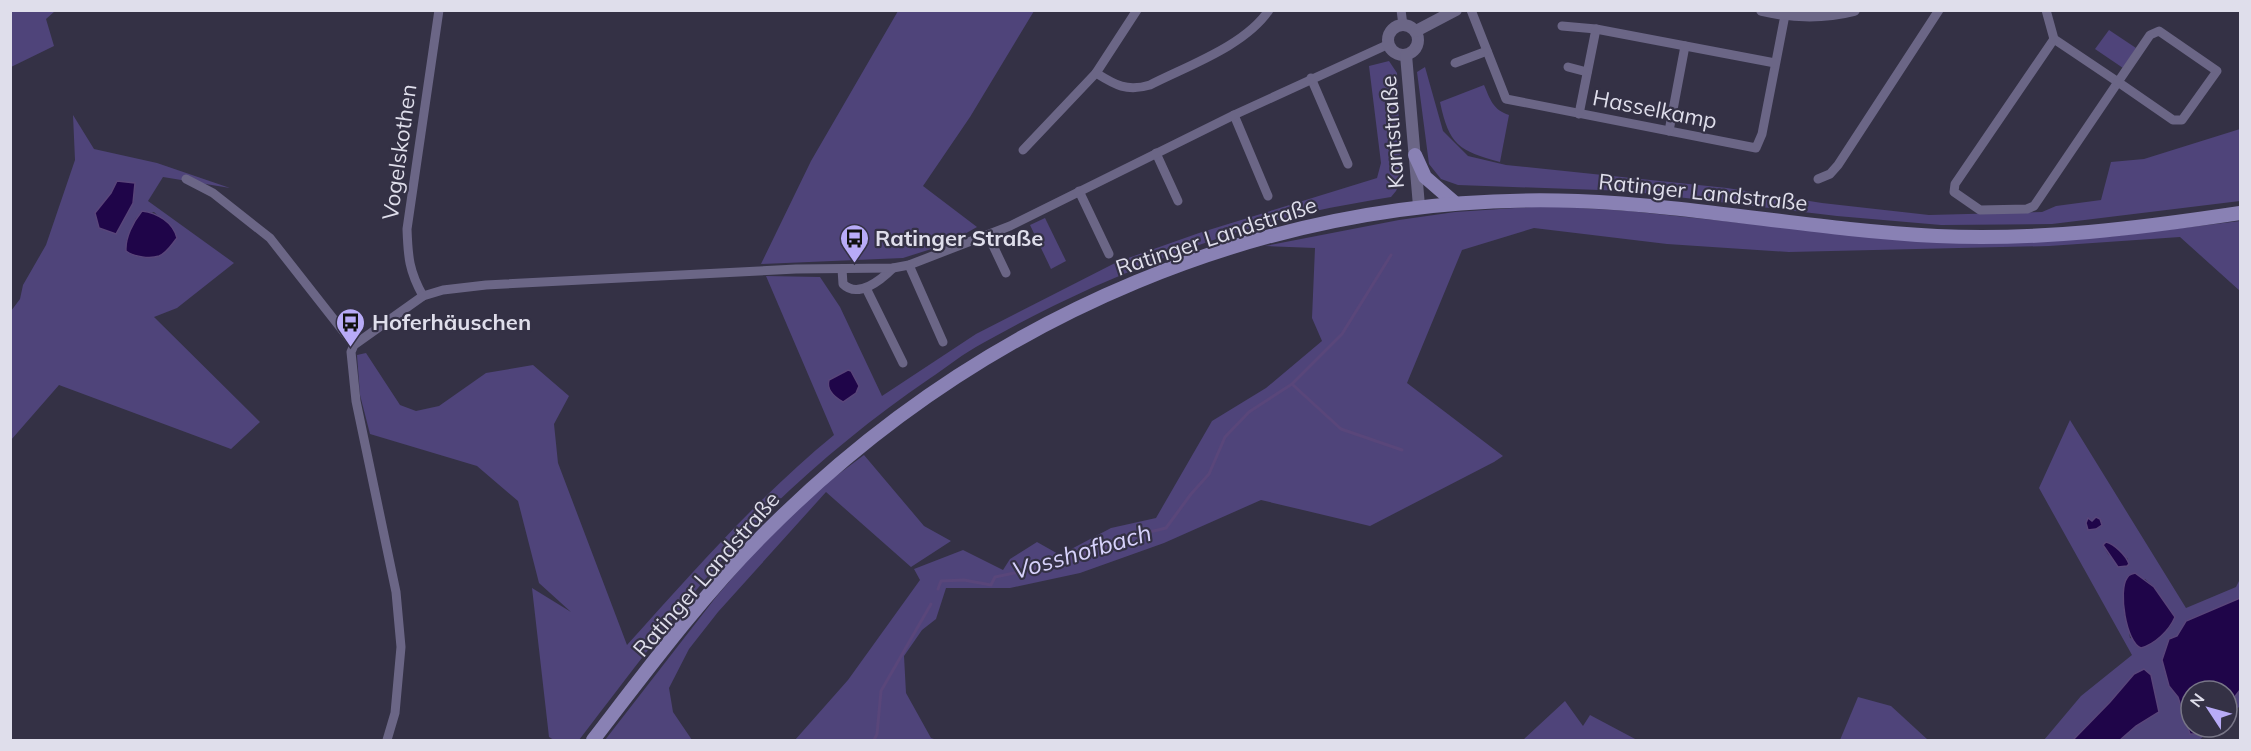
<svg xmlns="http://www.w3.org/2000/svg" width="2251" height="751" font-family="Mulish,sans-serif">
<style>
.green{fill:#4f447a;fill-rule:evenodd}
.water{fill:#1f0549;stroke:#59467a;stroke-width:1.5}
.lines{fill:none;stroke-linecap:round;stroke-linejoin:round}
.stream{stroke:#59467a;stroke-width:3}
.minor{stroke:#6b6686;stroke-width:9}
.tertiary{stroke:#6b6686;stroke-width:12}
.secondary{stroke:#8981b4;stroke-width:14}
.labels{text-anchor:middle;stroke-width:4.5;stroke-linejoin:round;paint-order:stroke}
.street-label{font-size:22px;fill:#dfdeeb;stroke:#343145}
.poi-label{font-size:22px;font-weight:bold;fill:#dfdeeb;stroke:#343145;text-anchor:start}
.water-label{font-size:24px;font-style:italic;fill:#d7d2fb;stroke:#343145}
</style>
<rect width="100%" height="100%" fill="#343145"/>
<g class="green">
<path d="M 11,10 L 55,11 L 46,19 L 54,46 L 11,67 Z"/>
<path d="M 898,11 L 1034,11 L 970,117 L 923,186 L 977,227 L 947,244 L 903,258 L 761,264 L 811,161 Z"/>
<path d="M 2109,30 L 2136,48 L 2123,68 L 2095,49 Z"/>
<path d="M 1389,61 L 1397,73 L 1401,180 L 1396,191 L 1391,197 C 1350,204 1308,211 1267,223 C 1169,252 1073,292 983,343 C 964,353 947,367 929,379 C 873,417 821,460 772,507 C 700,578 640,661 579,740 L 554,740 L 549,737 L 532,588 L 571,612 L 539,583 L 518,501 L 477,466 L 370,434 L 360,395 L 357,355 L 366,353 L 400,405 L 416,411 L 439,406 L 486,373 L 533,365 L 569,396 L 554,424 L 558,463 L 627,645 C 693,572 758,497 834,435 L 766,276 L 820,277 L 840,307 L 882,396 L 976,334 L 1117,262 L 1199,233 L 1377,178 L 1381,163 L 1369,66 Z"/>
<path d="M 1425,67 L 1443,131 L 1468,156 L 1506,165 L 1727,188 L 1822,203 L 1929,215 L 2042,212 L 2056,206 L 2101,200 L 2111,162 L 2144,159 L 2240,129 L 2240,201 L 2052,224 L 1941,225 L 1837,216 L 1627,191 L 1458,185 L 1441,179 L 1429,164 L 1417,72 Z"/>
<path d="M 1484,85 C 1490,99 1493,110 1509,115 L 1500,162 C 1459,151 1449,145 1440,102 Z"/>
<path d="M 73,115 L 94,149 L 157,163 L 230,188 L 163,177 L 148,201 L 234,263 L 177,308 L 154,317 L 260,422 L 231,449 L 59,385 L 11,440 L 11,311 L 20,299 L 23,285 L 46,245 L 75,160 ZM 117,181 L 135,183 L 133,203 L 115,234 L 95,213 L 111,193 ZM 154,212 L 175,232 L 159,256 L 138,256 L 126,241 L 136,218 Z"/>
<path d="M 1547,206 L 1629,211 L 1771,226 L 2107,237 L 2240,221 L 2240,291 L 2180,237 L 2049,246 L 1789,252 L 1667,244 L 1534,228 L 1462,250 L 1407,383 L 1503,456 L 1494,462 L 1370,526 L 1261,500 L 1164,543 L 1080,573 L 1010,588 L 946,588 L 936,619 L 922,630 L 904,656 L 906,693 L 931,738 L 937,740 L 795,740 L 848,680 L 920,580 L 914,569 L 963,550 L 1003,570 L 1010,559 L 1037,542 L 1060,555 L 1111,528 L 1156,518 L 1212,421 L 1266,388 L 1322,341 L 1312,318 L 1315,248 L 1265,246 L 1399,220 L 1455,212 Z"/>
<path d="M 1045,218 L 1066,261 L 1051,269 L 1030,225 Z"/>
<path d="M 2070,420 L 2186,608 L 2236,587 L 2240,579 L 2240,598 L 2186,621 L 2177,636 L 2169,640 L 2162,660 L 2169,686 L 2178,697 L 2182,712 L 2195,734 L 2205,727 L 2216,727 L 2199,740 L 2120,740 L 2136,726 L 2159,712 L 2151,675 L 2121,690 L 2073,740 L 2044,740 L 2081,696 L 2132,655 L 2039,488 ZM 2111,544 L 2128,559 L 2127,566 L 2121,566 L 2108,554 L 2103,545 ZM 2145,579 L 2154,587 L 2175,617 L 2170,627 L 2153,642 L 2130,638 L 2124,604 L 2125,581 Z"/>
<path d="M 864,455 L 924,526 L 951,541 L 911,567 L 826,492 L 718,612 L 689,649 L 669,688 L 673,712 L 692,740 L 605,740 L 716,597 L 778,525 L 824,485 Z"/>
<path d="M 2240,690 L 2240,706 L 2227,718 L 2227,707 Z"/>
<path d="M 1858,697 L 1891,706 L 1928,740 L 1840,740 Z"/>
<path d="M 1565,701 L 1583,726 L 1590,715 L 1637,740 L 1523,740 Z"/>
</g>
<g class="water">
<path d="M 117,181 L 135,183 L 133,203 L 116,234 L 99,228 L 95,213 L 111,193 Z"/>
<path d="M 142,211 C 157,213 173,222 177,238 C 172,244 167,253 159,256 C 150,259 134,257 126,251 C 125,238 133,222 142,211 Z"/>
<path d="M 848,370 L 851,371 L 859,386 L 856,393 L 843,402 C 836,398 826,390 829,380 Z"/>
<path d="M 2096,517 L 2100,519 L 2102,525 L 2096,529 L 2088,530 L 2086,523 L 2088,518 L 2092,521 Z"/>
<path d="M 2106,542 C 2114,544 2126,555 2129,564 L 2127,566 L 2118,567 L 2103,545 Z"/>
<path d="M 2135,573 L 2154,587 L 2175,617 C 2169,631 2155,644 2141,648 C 2126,643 2118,590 2127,578 C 2129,574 2130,575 2135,573 Z"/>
<path d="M 2240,598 L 2240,690 L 2227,707 L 2227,691 L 2191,691 L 2191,727 L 2205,727 L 2195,734 L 2190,734 L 2178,697 L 2169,686 L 2162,660 L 2169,639 L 2177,636 L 2186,621 Z"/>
<path d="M 2144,669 L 2151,675 L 2159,712 L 2136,726 L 2120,740 L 2073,740 L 2110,702 L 2134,674 Z"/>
</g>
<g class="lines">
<g class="stream">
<path d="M 1293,385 L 1341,429 L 1402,450"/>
<path d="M 938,589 L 941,581 L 964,580 L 991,585 L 995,577 L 1054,565 L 1133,536 L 1166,528 L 1191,494 L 1209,474 L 1225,437 L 1249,412 L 1292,384 L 1342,334 L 1391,255"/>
<path d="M 874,740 L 877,734 L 881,691 L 931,604"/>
</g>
<g class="minor">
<path d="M 1401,10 L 1403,25"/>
<path d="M 1471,10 L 1506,99 L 1756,148 L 1762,134 L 1785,15"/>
<path d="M 2046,10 L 2054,39 L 2118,82 L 2034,206 L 2027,209 L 1980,210 L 1954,192 L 1955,184 L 2054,39"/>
<path d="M 1562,26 L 1596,29 L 1775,63"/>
<path d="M 2159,31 L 2217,71 L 2182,120 L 2173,120 L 2118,82 L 2150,35 Z"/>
<path d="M 1455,63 L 1487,51"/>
<path d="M 1568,67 L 1587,72"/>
<path d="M 1096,73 C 1115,85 1127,92 1150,85 C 1187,66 1245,46 1269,10"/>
<path d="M 1311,78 L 1348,164"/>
<path d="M 1579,114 L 1596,29"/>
<path d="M 1234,115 L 1268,196"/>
<path d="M 1669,131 L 1685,46"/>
<path d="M 1023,150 L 1096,73 L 1137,10"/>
<path d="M 1156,153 L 1178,201"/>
<path d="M 186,179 L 213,193 L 270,238 L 354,345"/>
<path d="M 1818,179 L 1830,174 L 1838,165 L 1939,10"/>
<path d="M 1079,191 L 1109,254"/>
<path d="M 988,235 L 1006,273"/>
<path d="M 909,265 L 943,342"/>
<path d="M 842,269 L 843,284 C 858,299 881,280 893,268"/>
<path d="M 866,288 L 903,363"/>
<path d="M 423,296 C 409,271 408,257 407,229 L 439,10"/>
<path d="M 387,740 L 395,713 L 401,647 L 396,592 L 356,401 L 351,352 L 354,345 L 423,296 L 443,290 L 486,285 L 796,269 L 893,268 L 909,265 L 1010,226 L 1234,115 L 1389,44"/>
</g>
<g class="tertiary">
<path d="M 1762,10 C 1793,17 1823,18 1854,10"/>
<circle cx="1403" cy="40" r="15"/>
<path d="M 1416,31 L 1456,10"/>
<path d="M 1406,55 L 1419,206"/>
</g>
<g class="secondary">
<path d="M 1415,155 L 1425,177 L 1455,203"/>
<path d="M 593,740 C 647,670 701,597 764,534 C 979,317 1270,190 1578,201 C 1698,206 1817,230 1937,236 C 2038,241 2140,228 2240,213"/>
</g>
</g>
<defs>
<symbol id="bus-pin" viewBox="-11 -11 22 30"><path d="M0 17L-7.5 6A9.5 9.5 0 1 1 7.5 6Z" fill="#b8abf7" stroke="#343145"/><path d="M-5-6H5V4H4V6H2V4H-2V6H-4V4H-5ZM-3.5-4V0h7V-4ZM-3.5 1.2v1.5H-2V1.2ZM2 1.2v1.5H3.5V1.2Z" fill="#111"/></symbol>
</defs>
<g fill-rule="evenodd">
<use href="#bus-pin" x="838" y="222" width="33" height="45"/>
<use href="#bus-pin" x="334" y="306" width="33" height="45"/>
</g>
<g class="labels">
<g class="street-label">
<text transform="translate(1655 109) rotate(11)" y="8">Hasselkamp</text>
<text transform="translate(1392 132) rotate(-94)" y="8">Kantstraße</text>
<text transform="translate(399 152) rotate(-82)" y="8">Vogelskothen</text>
<text transform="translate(1703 192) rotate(6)" y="8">Ratinger Landstraße</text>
<text transform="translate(1216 236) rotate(-18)" y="8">Ratinger Landstraße</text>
<text transform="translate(706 574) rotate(-49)" y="8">Ratinger Landstraße</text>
</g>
<g class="poi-label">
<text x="875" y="246">Ratinger Straße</text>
<text x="372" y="330">Hoferhäuschen</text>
</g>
<g class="water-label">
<text transform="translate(1082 552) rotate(-16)" y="8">Vosshofbach</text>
</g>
</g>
<rect width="2251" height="751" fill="none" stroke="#dfdeeb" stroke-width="24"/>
<g transform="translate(2209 709) rotate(306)"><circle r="28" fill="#343145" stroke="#787687" stroke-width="1.5"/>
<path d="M0-4.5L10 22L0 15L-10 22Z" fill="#b8abf7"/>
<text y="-9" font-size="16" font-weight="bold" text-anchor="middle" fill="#dfdeeb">N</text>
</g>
</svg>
